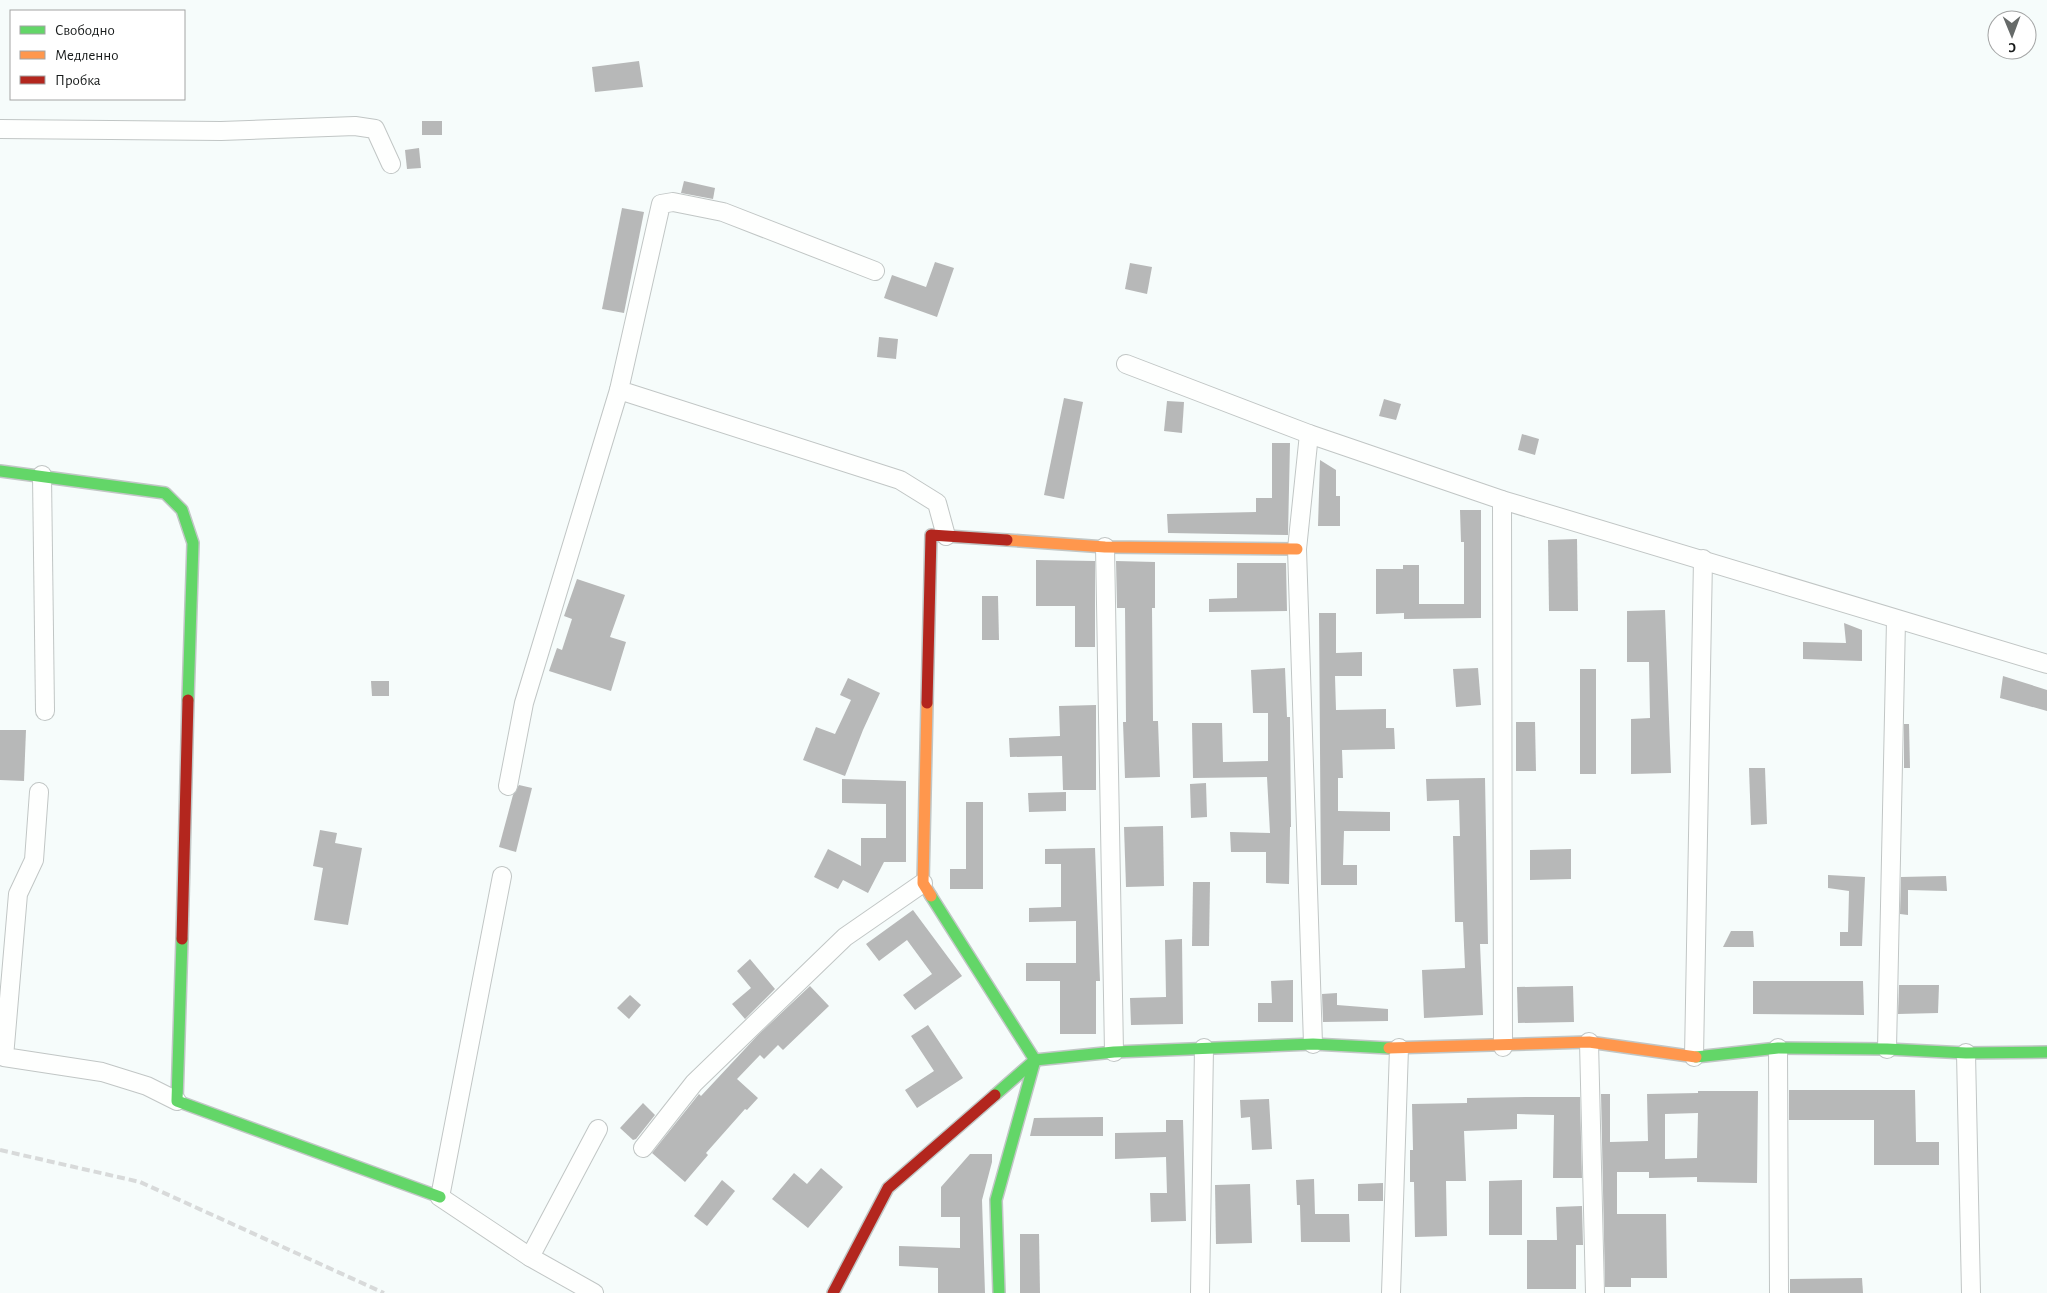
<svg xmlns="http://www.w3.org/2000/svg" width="2047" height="1293" font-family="'Alegreya Sans',sans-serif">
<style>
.building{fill:#b7b8b8;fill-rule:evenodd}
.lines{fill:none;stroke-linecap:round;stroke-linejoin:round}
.street-casing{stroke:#c1c6c5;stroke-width:20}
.fast-casing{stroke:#c1c6c5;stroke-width:14}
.slow-casing{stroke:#c1c6c5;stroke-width:14}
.jam-casing{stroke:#c1c6c5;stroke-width:14}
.street{stroke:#fefffe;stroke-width:18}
.fast{stroke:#63d668;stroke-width:11}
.slow{stroke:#ff974d;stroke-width:11}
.jam{stroke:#b3261e;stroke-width:11}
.rail{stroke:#d8dada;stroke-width:4;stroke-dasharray:8 4;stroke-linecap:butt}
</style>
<rect width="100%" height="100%" fill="#f6fcfb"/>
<g class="building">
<path d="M 639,61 L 643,87 L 595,92 L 592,67 Z"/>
<rect x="422" y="121" width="20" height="14"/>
<path d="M 419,148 L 421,168 L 407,169 L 405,150 Z"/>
<path d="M 684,181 L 715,188 L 713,199 L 681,193 Z"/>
<path d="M 622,208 L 644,212 L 624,313 L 602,309 Z"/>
<path d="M 935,262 L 954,268 L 937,317 L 884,298 L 892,275 L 926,287 Z"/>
<path d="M 1130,263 L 1152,267 L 1147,294 L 1125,289 Z"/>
<path d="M 879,337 L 898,339 L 896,359 L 877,357 Z"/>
<path d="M 1064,398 L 1083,402 L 1064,499 L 1044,495 Z"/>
<path d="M 1384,399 L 1401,404 L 1396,420 L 1379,416 Z"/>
<path d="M 1167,401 L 1184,402 L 1182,433 L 1164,431 Z"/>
<path d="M 1522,434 L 1539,439 L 1535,455 L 1518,450 Z"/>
<path d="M 1272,443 L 1290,443 L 1288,535 L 1168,533 L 1167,514 L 1256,512 L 1256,498 L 1272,498 Z"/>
<path d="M 1320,460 L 1336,470 L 1336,496 L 1340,496 L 1340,526 L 1318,526 Z"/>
<path d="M 1460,510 L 1481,510 L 1481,618 L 1404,619 L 1404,613 L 1376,614 L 1376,569 L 1403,569 L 1403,565 L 1419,565 L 1419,604 L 1464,604 L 1464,542 L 1461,542 Z"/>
<path d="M 1577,539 L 1578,611 L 1549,611 L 1548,540 Z"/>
<path d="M 1036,560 L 1095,561 L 1095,647 L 1075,647 L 1075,606 L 1036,606 Z"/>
<path d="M 1116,561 L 1155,562 L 1155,608 L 1152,608 L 1153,721 L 1158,721 L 1160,777 L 1125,778 L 1123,722 L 1126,722 L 1125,608 L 1117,608 Z"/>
<path d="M 1237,563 L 1286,563 L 1287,611 L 1209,612 L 1209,599 L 1237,598 Z"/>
<path d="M 577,579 L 625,595 L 610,637 L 626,642 L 611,691 L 549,671 L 557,648 L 562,650 L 572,619 L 564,616 Z"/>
<path d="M 982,596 L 998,596 L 999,640 L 982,640 Z"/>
<path d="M 1665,610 L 1671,773 L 1631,774 L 1631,719 L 1650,718 L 1649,662 L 1627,662 L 1627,611 Z"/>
<path d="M 1319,613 L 1336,613 L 1336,653 L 1362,652 L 1362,676 L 1335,676 L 1336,710 L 1386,709 L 1386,728 L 1394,728 L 1395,749 L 1342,750 L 1343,778 L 1338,778 L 1338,811 L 1390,812 L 1390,831 L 1344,831 L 1343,865 L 1357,865 L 1357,885 L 1321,885 Z"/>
<path d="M 1844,623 L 1862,630 L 1862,661 L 1803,659 L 1803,642 L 1846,643 Z"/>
<path d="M 1285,668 L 1287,717 L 1290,717 L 1291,827 L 1290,827 L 1289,884 L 1266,883 L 1266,852 L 1231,852 L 1230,832 L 1270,833 L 1267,777 L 1193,778 L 1192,723 L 1222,723 L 1223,762 L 1268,761 L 1268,713 L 1253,713 L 1251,670 Z"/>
<path d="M 1478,668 L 1481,705 L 1456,707 L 1453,669 Z"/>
<rect x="1580" y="669" width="16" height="105"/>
<path d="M 2003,676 L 2047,690 L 2047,711 L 2000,698 Z"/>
<path d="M 848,678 L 880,693 L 863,730 L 845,776 L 803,760 L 816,727 L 835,734 L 851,700 L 840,695 Z"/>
<path d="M 371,681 L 389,681 L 389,696 L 372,696 Z"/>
<path d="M 1096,705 L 1096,790 L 1063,790 L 1062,756 L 1010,757 L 1009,738 L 1060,736 L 1059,706 Z"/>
<path d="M 1516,722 L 1535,722 L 1536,771 L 1516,771 Z"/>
<path d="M 1904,724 L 1909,724 L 1910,768 L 1904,768 Z"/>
<path d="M 0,730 L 26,730 L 24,781 L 0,780 Z"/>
<path d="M 1749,768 L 1765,768 L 1767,824 L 1751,825 Z"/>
<path d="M 1485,778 L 1488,944 L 1480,944 L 1483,1015 L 1424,1018 L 1422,970 L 1465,968 L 1463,922 L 1455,922 L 1453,836 L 1460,836 L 1459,800 L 1427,801 L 1426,779 Z"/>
<path d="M 842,779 L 906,781 L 906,862 L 884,862 L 868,893 L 843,880 L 838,889 L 814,877 L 828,849 L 861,866 L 861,838 L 886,838 L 886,804 L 842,803 Z"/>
<path d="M 1206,783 L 1207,817 L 1191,818 L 1190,784 Z"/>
<path d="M 519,785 L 532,788 L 516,852 L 499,847 L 513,795 Z"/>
<path d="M 1066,792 L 1066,811 L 1029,812 L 1028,793 Z"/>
<path d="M 966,802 L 983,802 L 983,889 L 950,889 L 950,869 L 966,869 Z"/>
<path d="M 1163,826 L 1164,886 L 1126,887 L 1124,827 Z"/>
<path d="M 320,830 L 337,833 L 335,843 L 362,848 L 348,925 L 314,920 L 323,868 L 313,866 Z"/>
<path d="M 1095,848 L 1100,981 L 1096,981 L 1096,1034 L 1060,1034 L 1060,981 L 1026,981 L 1026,963 L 1076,963 L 1076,921 L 1029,922 L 1029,908 L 1061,907 L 1061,864 L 1045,864 L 1045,849 Z"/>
<path d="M 1571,849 L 1571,879 L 1530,880 L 1530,850 Z"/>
<path d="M 1828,875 L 1865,877 L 1862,946 L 1840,946 L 1840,932 L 1848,932 L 1849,891 L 1828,888 Z"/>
<path d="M 1946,876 L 1947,891 L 1908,890 L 1908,915 L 1900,914 L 1901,877 Z"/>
<path d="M 1193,882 L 1210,882 L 1209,946 L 1192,946 Z"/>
<path d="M 913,910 L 962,976 L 915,1010 L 903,995 L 932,974 L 907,940 L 879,961 L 866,944 Z"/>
<path d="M 1731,931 L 1753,931 L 1754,947 L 1723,947 Z"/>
<path d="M 1182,939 L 1183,1024 L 1131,1025 L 1130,998 L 1166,997 L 1165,940 Z"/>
<path d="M 750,959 L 775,989 L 745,1019 L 732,1004 L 751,988 L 737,971 Z"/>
<path d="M 1293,980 L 1293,1022 L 1258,1022 L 1258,1003 L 1272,1003 L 1271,981 Z"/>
<path d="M 1753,981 L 1863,981 L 1864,1015 L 1753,1014 Z"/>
<path d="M 1899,985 L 1939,985 L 1938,1013 L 1898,1014 Z"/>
<path d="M 810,986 L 829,1006 L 783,1050 L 778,1045 L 764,1059 L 760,1055 L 737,1079 L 758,1098 L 747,1110 L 745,1109 L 706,1153 L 708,1155 L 685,1182 L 652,1153 L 699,1094 L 701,1096 L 758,1035 Z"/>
<path d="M 1573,986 L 1574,1022 L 1518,1023 L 1517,987 Z"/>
<path d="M 1337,993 L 1337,1005 L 1388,1009 L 1388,1021 L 1323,1022 L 1322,994 Z"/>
<path d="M 630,995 L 641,1005 L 629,1019 L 617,1008 Z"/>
<path d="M 928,1025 L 963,1078 L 917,1108 L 905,1090 L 934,1071 L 911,1036 Z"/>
<path d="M 1789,1090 L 1915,1090 L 1916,1142 L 1939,1142 L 1939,1165 L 1874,1165 L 1874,1120 L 1789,1120 Z"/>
<path d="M 1698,1091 L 1758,1091 L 1757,1183 L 1697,1182 L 1697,1177 L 1649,1178 L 1649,1172 L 1617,1172 L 1617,1214 L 1666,1214 L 1667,1278 L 1631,1278 L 1631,1287 L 1605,1287 L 1601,1094 L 1610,1094 L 1610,1142 L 1648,1141 L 1647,1094 L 1698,1093 ZM 1698,1113 L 1697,1158 L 1665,1159 L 1665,1114 Z"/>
<path d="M 1532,1097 L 1580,1097 L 1582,1178 L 1553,1178 L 1554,1115 L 1517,1114 L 1517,1129 L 1464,1131 L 1466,1181 L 1446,1181 L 1447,1236 L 1415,1237 L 1414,1182 L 1410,1182 L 1410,1150 L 1413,1150 L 1412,1104 L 1467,1103 L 1467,1098 Z"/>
<path d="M 1269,1099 L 1272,1149 L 1252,1150 L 1250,1117 L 1241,1118 L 1240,1100 Z"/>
<path d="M 643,1103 L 655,1115 L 636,1139 L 633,1140 L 620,1128 Z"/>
<path d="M 1103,1117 L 1103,1136 L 1030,1136 L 1034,1118 Z"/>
<path d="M 1166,1120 L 1183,1120 L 1186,1221 L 1151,1222 L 1150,1193 L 1167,1193 L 1166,1157 L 1115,1159 L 1115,1133 L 1166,1132 Z"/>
<path d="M 970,1154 L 992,1154 L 992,1162 L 982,1200 L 985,1293 L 938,1293 L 938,1268 L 899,1266 L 899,1246 L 960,1248 L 960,1217 L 941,1217 L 941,1187 Z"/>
<path d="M 821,1168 L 843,1187 L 808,1228 L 772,1199 L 794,1173 L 807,1184 Z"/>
<path d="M 1314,1179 L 1315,1214 L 1349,1214 L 1350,1242 L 1301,1242 L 1300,1205 L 1297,1205 L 1296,1180 Z"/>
<path d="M 722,1180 L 735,1191 L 707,1226 L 694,1216 Z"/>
<path d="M 1522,1180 L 1522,1235 L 1489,1235 L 1489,1181 Z"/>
<path d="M 1383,1183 L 1383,1201 L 1358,1201 L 1358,1184 Z"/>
<path d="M 1250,1184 L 1252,1243 L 1216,1244 L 1215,1185 Z"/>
<path d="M 1582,1206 L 1583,1245 L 1576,1245 L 1576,1289 L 1527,1289 L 1527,1240 L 1557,1240 L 1556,1207 Z"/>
<path d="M 1020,1234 L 1039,1234 L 1040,1293 L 1020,1293 Z"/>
<path d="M 1862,1278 L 1863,1293 L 1790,1293 L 1790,1279 Z"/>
</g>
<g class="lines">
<defs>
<g id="street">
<path d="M 0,129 L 221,131 L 355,126 L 375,129 L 391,164"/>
<path d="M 875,271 L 723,212 L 673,202 L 661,204 L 619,390 L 900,480 L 937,503 L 946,536"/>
<path d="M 1126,364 L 1309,434 L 1502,500 L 2047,664"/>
<path d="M 1309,434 L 1297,549 L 1313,1044"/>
<path d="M 42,475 L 45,711"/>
<path d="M 1502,500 L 1503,1047"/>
<path d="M 1105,547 L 1114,1052"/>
<path d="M 508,786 L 524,703 L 619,390"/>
<path d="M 39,792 L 34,860 L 18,894 L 4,1057 L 102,1072 L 147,1086 L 177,1101"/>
<path d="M 502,876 L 440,1197 L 530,1257"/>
<path d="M 1589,1042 L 1595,1293"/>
<path d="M 1778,1048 L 1779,1293"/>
<path d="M 1887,1049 L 1896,620"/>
<path d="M 1966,1053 L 1971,1293"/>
<path d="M 1694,1057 L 1703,559"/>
<path d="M 643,1148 L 694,1083 L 845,937 L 923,883"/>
<path d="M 594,1293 L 530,1257 L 598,1129"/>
<path d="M 1200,1293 L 1204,1048"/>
<path d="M 1391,1293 L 1399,1048"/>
</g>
<g id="fast">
<path d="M 0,471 L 165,493 L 182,510 L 193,543 L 188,700"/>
<path d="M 931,896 L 1035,1060 L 996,1200 L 999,1293"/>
<path d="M 182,939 L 177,1101 L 440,1197"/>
<path d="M 1696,1057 L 1778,1048 L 1887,1049 L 1966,1053 L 2047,1052"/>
<path d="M 995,1095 L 1035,1060 L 1114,1052 L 1313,1044 L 1389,1048"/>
</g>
<g id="slow">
<path d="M 1007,540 L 1105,547 L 1297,549"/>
<path d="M 927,703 L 923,883 L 931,896"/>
<path d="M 1389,1048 L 1589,1042 L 1696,1057"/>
</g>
<g id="jam">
<path d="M 927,703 L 931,535 L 1007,540"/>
<path d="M 182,939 L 188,700"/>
<path d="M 833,1293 L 888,1188 L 995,1095"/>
</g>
</defs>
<use href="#street" class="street-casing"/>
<use href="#fast" class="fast-casing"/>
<use href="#slow" class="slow-casing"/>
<use href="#jam" class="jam-casing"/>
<use href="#street" class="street"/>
<use href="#fast" class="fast"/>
<use href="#slow" class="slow"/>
<use href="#jam" class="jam"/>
<path class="rail" d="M 0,1150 L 140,1182 L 384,1293"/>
</g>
<rect x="10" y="10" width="175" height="90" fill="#ffffff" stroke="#a3a4a4"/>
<rect x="20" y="26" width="25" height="8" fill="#63d668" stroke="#a3a4a4"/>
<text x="55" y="35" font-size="15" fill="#181b1b">Свободно</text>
<rect x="20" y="51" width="25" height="8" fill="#ff974d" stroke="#a3a4a4"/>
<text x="55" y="60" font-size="15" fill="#181b1b">Медленно</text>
<rect x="20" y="76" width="25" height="8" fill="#b3261e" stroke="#a3a4a4"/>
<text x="55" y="85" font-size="15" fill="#181b1b">Пробка</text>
<g transform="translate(2012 35) rotate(179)"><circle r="24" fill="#ffffff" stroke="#a3a4a4"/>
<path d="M0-4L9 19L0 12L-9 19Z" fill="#666a69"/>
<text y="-8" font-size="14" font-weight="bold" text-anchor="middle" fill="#181b1b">С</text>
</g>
</svg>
